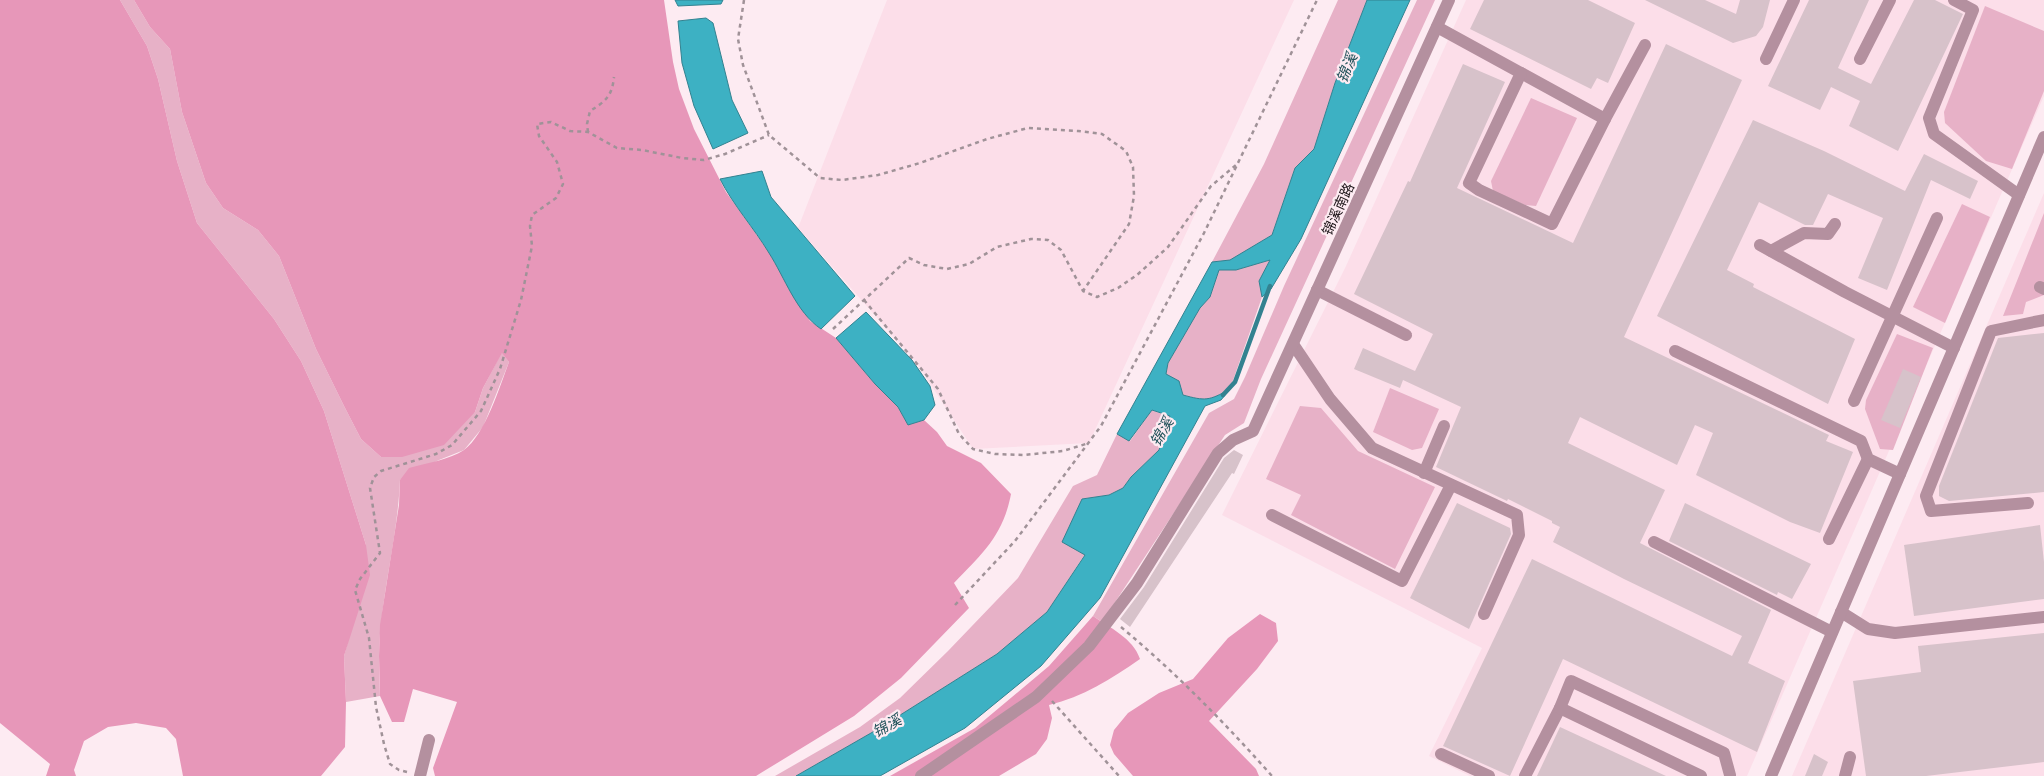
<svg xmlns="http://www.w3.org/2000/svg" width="2044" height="776" font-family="Inter,'Noto Sans SC',sans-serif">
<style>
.built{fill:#fcdee9}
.green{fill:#e7b1c7}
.forest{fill:#e797b9}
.water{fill:#3db1c3;stroke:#338290}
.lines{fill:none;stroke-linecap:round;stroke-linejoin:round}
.stream{stroke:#338290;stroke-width:4.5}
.building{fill:#d7c2ca}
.path{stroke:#a09298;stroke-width:2.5;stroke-dasharray:4 4;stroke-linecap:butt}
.minor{stroke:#b4909f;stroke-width:12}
.labels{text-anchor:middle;stroke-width:4.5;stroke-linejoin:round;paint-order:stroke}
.street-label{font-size:14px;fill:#1c1518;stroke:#fdebf2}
.water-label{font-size:15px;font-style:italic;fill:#23535b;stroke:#fdebf2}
</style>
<rect width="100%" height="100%" fill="#fdebf2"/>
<g class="built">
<path d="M 887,0 L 1294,0 L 1089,443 L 973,449 L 916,362 L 798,228 Z"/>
<path d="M 1466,0 L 2044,0 L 2044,96 L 1747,776 L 1470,776 L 1429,756 L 1482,648 L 1222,515 L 1346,266 Z"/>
<path d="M 2044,193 L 2044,776 L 1792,776 Z"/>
</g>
<g class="green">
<path d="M 120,0 L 134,0 L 150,27 L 170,49 L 182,112 L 206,183 L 223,208 L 258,230 L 279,256 L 316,349 L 344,406 L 361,439 L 381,457 L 475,412 L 483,388 L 502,352 L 509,362 L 483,427 L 464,450 L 439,460 L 400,480 C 398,529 386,576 381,624 C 378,648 379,672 380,696 L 346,702 L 344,656 L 354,620 L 366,545 L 324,411 L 301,361 L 274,319 L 197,223 L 177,161 L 158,79 L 147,46 Z"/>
<path d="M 1338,0 L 1367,0 L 1335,83 L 1314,149 L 1295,168 L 1272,235 L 1230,261 L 1212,262 L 1264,164 Z"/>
<path d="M 1417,0 L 1435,0 L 1261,379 L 1244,423 L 1225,435 L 1102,622 L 1093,616 L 1209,413 L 1234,399 L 1245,377 L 1284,286 Z"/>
<path d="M 1985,6 L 2044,31 L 2044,91 L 2012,169 L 1986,161 L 1945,123 L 1944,112 Z"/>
<path d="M 1531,98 L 1577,118 L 1536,206 L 1525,205 L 1493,191 L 1491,181 Z"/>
<path d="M 1962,204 L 1990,217 L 1945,323 L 1913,307 Z"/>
<path d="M 2044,213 L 2044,295 L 2026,302 L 2023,314 L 2003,316 Z"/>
<path d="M 1270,260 L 1259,281 L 1262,297 L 1230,389 L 1214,398 L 1204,401 L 1183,395 L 1166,374 L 1168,363 L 1200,308 L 1210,297 L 1219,270 L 1236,270 Z"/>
<path d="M 1897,334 L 1933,348 L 1893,450 L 1880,449 L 1865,409 L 1866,400 Z"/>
<path d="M 1390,388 L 1439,409 L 1422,448 L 1412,450 L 1373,432 Z"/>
<path d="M 1300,406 L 1321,408 L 1358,451 L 1435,487 L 1395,569 L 1291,515 L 1301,495 L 1266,479 Z"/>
<path d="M 1152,410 L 1170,417 L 1159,450 L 1131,477 L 1123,488 L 1109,495 L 1082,499 L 1085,554 L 1047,612 L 997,654 L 878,729 L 796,776 L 775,776 L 860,727 L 900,698 L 948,651 L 1018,578 L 1073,486 L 1097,475 L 1117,434 L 1130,441 Z"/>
</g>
<g class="forest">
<path d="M 0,0 L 120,0 L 147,46 L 158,79 L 177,161 L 197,223 L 274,319 L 301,361 L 324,411 L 366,545 L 370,575 L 344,656 L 346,702 L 345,747 L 321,776 L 183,776 L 176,739 L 166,728 L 136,723 L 108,727 L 84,741 L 74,770 L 76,776 L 46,776 L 50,764 L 0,723 Z"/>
<path d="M 134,0 L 664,0 L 673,62 L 679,89 L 694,129 L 726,192 L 769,252 L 810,321 L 836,338 L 875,384 L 898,407 L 908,425 L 924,420 L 937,432 L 947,446 L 981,463 L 1011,494 C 1003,536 982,554 954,583 L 969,608 L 901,678 L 854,716 L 756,776 L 435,776 L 433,768 L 457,702 L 413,689 L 404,722 L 392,722 L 380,696 L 379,656 L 380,625 L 399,505 L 400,480 L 409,468 C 426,463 449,460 464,450 C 485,435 500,386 509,362 L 502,353 L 483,388 L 475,412 L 444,445 L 402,457 L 381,457 L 361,439 L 344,406 L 316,349 L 279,256 L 258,230 L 223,208 L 206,183 L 182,112 L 170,49 L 150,27 Z"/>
<path d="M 1260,614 L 1276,623 L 1278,641 L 1257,669 L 1209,721 L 1256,769 L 1259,776 L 1133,776 L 1114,754 L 1110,745 L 1114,730 L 1128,713 L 1159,693 L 1193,679 L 1228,638 Z"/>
<path d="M 1093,616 C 1110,628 1133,638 1140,659 C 1111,679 1083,697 1049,705 L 1052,718 L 1047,739 L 1036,754 L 999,776 L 890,776 L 975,728 L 1049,666 Z"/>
</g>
<g class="water">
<path d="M 675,0 L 723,0 L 721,4 L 678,6 Z"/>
<path d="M 1367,0 L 1410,0 L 1301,239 L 1271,289 L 1262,297 L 1259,281 L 1270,260 L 1236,270 L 1219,270 L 1210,297 L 1200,308 L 1168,363 L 1166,374 L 1179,381 L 1183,395 C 1205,401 1209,401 1230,389 L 1221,400 L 1205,406 L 1100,598 L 1041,666 L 965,728 L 880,776 L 796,776 L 878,729 L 997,654 L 1047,612 L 1085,555 L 1062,542 L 1082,499 L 1109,495 L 1123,488 L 1131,477 L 1159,450 L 1170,416 L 1152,410 L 1129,441 L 1117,434 L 1212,262 L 1230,260 L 1272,235 L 1295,168 L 1314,149 L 1335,83 Z"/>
<path d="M 706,18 L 713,23 L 732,100 L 748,133 L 713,149 L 694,106 L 682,63 L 678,21 Z"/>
<path d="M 762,171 L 771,197 L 855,296 L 821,329 C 796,312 785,278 769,253 C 754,228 733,205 720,179 Z"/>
<path d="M 866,312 L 912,360 L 930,386 L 935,405 L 924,420 L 908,425 L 898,407 L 875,384 L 836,338 Z"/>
</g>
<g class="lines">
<path class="stream" d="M 1223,395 L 1235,382 L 1270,286"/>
</g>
<g class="building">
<path d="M 1484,0 L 1588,0 L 1635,23 L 1608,83 L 1597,78 L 1591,89 L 1470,29 Z"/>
<path d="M 1645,0 L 1705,0 L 1736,14 L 1740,0 L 1770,0 L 1763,27 L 1756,36 L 1733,43 Z"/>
<path d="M 1809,0 L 1869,0 L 1838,68 L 1871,84 L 1914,0 L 1935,0 L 1963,14 L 1898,151 L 1849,126 L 1860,101 L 1831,87 L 1820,110 L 1768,86 Z"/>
<path d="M 1666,44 L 1742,80 L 1624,337 L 1829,435 L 1826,441 L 1853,452 L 1820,533 L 1790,522 L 1696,475 L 1713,433 L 1695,425 L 1677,465 L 1580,417 L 1568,443 L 1665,490 L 1640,543 L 1771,610 L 1748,663 L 1785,681 L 1757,752 L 1563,659 L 1510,776 L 1443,746 L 1532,559 L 1732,656 L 1742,636 L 1624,579 L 1553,542 L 1560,527 L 1552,523 L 1552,521 L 1508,499 L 1507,501 L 1436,467 L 1461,407 L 1403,380 L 1400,388 L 1354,369 L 1363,348 L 1415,371 L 1433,334 L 1354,294 L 1408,181 L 1410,182 L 1463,64 L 1505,82 L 1457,188 L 1573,243 Z"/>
<path d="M 1753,120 L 1824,151 L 1905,191 L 1924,154 L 1978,181 L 1970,199 L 1931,180 L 1887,290 L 1858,278 L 1883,218 L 1828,194 L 1813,225 L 1805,225 L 1759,202 L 1727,270 L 1754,284 L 1753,287 L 1855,339 L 1828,404 L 1657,316 Z"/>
<path d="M 2044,333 L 2044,492 L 1949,501 L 1939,496 L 1939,486 L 1998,338 Z"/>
<path d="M 1903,369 L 1921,377 L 1900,428 L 1881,420 Z"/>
<path d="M 1234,450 L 1243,455 L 1234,474 L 1232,473 L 1130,627 L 1120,619 L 1144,587 L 1224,458 Z"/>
<path d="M 1457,503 L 1510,528 L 1511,534 L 1469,629 L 1410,598 Z"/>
<path d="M 1685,503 L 1811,564 L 1792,599 L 1778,592 L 1777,595 L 1669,541 Z"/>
<path d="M 2040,525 L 2044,562 L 2044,599 L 1914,616 L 1904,545 Z"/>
<path d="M 2044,633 L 2044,762 L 1926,776 L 1866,776 L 1853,681 L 1921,672 L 1918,646 Z"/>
<path d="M 1560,727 L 1666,776 L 1537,776 Z"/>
<path d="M 1814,754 L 1828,762 L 1822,776 L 1805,776 Z"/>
</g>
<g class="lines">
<g class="path">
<path d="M 744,0 L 738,39 L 743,65 L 769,135 L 820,178 L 842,180 L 878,175 L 920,163 L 987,139 L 1028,128 L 1078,131 L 1102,134 L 1126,151 L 1133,167 L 1134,196 L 1129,224 L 1083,291"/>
<path d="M 588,132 L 587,124 L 590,111 C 606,101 612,96 614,77"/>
<path d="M 864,300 L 938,389 L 959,434 L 973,449 L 995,454 L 1024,455 L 1063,451 L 1089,443"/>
<path d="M 833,329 L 909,258 L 924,265 L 947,269 L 969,264 L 997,247 L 1031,239 L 1048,240 L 1061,250 L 1083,291 L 1097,297 L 1118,288 L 1137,275 L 1168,247 L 1211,186 L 1236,165"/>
<path d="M 955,605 L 1015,541 L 1101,426 L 1204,233 L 1317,0"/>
<path d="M 1121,627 C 1176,673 1225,723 1272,776"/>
<path d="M 1052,701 L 1119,776"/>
<path d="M 407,772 L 399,770 L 390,764 L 384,744 L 376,707 L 369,638 L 355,590 L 360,579 L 380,553 L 370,488 L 374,477 L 381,471 L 436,454 L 452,445 L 481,411 L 500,369 L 521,300 L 532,246 L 530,226 L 532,215 L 556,198 L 563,184 L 557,162 L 539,136 L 537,124 L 551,122 L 570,131 L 588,132 L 617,148 L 642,150 L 682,158 L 704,160 L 725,154 L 769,135"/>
</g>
<g class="minor">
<path d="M 1954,0 L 1973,10 L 1929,118 L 1934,134 L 2019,195"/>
<path d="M 1437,27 L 1605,119"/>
<path d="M 1766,59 L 1794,0"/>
<path d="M 1860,59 L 1890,0"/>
<path d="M 1521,73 L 1469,183 L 1479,190 L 1552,224 L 1605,119 L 1645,45"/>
<path d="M 1760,245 L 1845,292 L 1954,348"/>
<path d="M 1771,251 L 1804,233 L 1828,234 L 1835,224"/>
<path d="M 2040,287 L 2044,289"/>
<path d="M 1317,290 L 1406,335"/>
<path d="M 1293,344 L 1330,399 L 1372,448 L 1517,515 L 1519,535 L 1484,614"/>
<path d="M 1675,351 L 1861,441 L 1868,459 L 1900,474"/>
<path d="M 1854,401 L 1937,218"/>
<path d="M 1424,473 L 1444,426"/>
<path d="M 2028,503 L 1931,511 L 1926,496 L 1991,331 L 2044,320"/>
<path d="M 1272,515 L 1402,581 L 1451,485"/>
<path d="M 1829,539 L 1868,459"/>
<path d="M 1654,542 L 1832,632"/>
<path d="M 1841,612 L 1868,629 L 1895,633 L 2044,617"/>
<path d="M 1441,754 L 1489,776"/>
<path d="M 420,776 L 429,740"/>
<path d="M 921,776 L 1036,697 L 1089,646 L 1137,583 L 1218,453 L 1233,440 L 1253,431 L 1449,0"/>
<path d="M 1525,776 L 1560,708"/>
<path d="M 1701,776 L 1560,708 L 1571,681 L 1724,753 L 1730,775"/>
<path d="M 1771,776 L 2044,137"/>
<path d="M 1845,776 L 1850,757"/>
</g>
</g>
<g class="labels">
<g class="street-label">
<text transform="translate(1338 209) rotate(-65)" y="5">锦溪南路</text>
</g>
<g class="water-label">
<text transform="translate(1347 68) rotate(-68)" y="5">锦溪</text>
<text transform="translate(1162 432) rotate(-60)" y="5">锦溪</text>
<text transform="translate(887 726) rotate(-29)" y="5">锦溪</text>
</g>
</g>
</svg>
